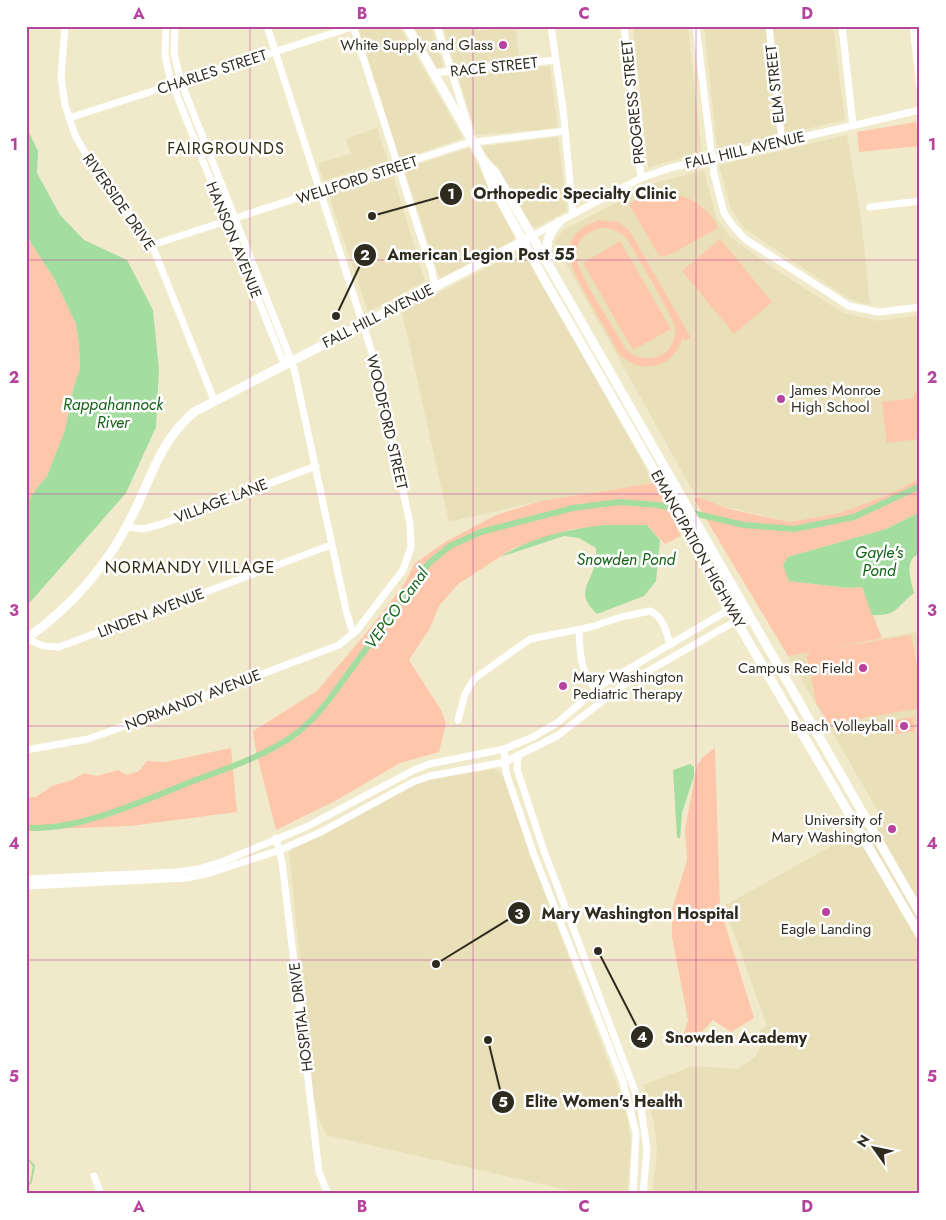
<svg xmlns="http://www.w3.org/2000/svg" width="946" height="1220" font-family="Jost,sans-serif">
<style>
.built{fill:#e9dfb8}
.green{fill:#fec6aa;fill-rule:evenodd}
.water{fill:#a4dda0}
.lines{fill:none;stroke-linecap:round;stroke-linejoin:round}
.stream{stroke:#a4dda0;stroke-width:2}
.canal{stroke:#a4dda0;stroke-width:6}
.minor{stroke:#fff;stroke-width:7}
.major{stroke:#fff;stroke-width:9}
.grid{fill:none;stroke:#b6439d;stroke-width:1;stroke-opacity:0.55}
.poi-dot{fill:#b6439d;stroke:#fff;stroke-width:2}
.labels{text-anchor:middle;stroke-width:5;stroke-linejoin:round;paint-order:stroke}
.poi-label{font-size:15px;fill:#2f2c1f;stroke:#fff;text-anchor:end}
.street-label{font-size:15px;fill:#2f2c1f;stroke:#fff}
.neighbourhood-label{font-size:16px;letter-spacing:1px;fill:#312a10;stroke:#fff}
.water-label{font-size:16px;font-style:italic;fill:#146316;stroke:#fff}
.leader{fill:none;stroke:#2f2c1f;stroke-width:2}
.callout-dot{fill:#2f2c1f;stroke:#fff;stroke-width:2}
.mark-label{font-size:15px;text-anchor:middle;font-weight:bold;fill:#fff}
.callout-label{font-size:16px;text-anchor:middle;font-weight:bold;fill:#2f2c1f;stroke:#fff;stroke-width:5;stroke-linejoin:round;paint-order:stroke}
.neatline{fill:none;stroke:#b6439d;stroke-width:2}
.grid-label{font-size:16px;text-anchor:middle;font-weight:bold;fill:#b6439d}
</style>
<rect width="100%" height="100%" fill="#f1eaca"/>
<g class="built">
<path d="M 370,26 L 399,26 L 463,138 L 400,160 L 359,30 Z"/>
<path d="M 413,26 L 431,26 L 443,65 L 442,68 L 437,68 Z"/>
<path d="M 443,26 L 476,26 L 477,31 L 516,27 L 519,58 L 455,66 Z"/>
<path d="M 633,26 L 688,26 L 702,153 L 648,167 Z"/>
<path d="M 704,26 L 833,26 L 845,120 L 717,150 Z"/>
<path d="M 550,66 L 558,128 L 476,135 L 458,76 Z"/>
<path d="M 377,128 L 388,161 L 323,181 L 318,163 L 351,154 L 346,139 Z"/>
<path d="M 847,135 L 861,218 L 870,304 L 857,302 L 843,295 L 744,228 L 731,209 L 719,165 Z"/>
<path d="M 558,137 L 567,211 L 536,227 L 531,226 L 483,149 L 485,146 Z"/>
<path d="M 469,148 L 515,238 L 512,242 L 440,279 L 404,169 Z"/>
<path d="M 704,170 L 717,219 L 729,236 L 773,268 L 843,313 L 879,321 L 920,315 L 920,478 L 890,494 L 840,513 L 790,522 L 714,504 L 695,495 L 555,244 L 556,239 L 565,229 L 655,183 Z"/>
<path d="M 393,176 L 425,281 L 368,312 L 329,196 Z"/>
<path d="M 523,249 L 654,483 L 540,501 L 449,522 L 402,312 Z"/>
<path d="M 916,632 L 920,652 L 920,955 L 917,957 L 920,962 L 920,1194 L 652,1194 L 657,1151 L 654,1122 L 643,1085 L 692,1066 L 738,1069 L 755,1057 L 763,1042 L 759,1030 L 767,1026 L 724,906 L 882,818 L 788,656 Z"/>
<path d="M 494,769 L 502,773 L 506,780 L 533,863 L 625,1106 L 631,1142 L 627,1194 L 585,1194 L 326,1135 L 319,1119 L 314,1100 L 289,852 L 295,847 L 407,788 L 427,780 Z"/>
</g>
<g class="green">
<path d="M 916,122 L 919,146 L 859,152 L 857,132 Z"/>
<path d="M 660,192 C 685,194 706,203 718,228 L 675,252 L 662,257 L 658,254 L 629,204 L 649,194 Z"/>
<path d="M 599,220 L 618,222 L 629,230 L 691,338 L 684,340 L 682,339 C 674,368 640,376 619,354 C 610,337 600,320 591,304 C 573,272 550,237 599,220 ZM 599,228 C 609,228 616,229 624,236 C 631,243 673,318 675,327 C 678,357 645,368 626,349 C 615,330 577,273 576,256 C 576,240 586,233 599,228 Z"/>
<path d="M 26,235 L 55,280 L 76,324 L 79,344 L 80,369 L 74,386 L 65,431 L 47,476 L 26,502 Z"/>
<path d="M 720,239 L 772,302 L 734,334 L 682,271 Z"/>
<path d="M 620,241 L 671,329 L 633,350 L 583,263 Z"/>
<path d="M 920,392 L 919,439 L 887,443 L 882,402 L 914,398 L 914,393 Z"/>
<path d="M 920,478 L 920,512 L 886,529 L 788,557 L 789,581 L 848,588 L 862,587 L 882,638 L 828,649 L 911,635 L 920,680 L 920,708 L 829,724 L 816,702 L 807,657 L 810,652 L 788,656 L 694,499 L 698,497 L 729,509 L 790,522 L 840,513 L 890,494 Z"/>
<path d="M 654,483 L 677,521 L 676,526 L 681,536 L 665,544 L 647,525 L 572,529 L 514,548 L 458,584 L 439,606 L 430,628 L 409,660 L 441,710 L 446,723 L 439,752 L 400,763 L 335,801 L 276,830 L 256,751 L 253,731 L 317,691 L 372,626 L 404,584 L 415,563 L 447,541 L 496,515 L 541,501 Z"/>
<path d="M 913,717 L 915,731 L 895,734 L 892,721 Z"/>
<path d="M 231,748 L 237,812 L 130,826 L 26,830 L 26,798 L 36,797 L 52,786 L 70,781 L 84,773 L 97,776 L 118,770 L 127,775 L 139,771 L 147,761 L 165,762 Z"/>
<path d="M 715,748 L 720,908 L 754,1018 L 731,1032 L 713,1020 L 688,1047 L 681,1044 L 688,1020 L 672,937 L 672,910 L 687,860 L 685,829 L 697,765 L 703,757 Z"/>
</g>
<g class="water">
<path d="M 26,126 L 38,151 L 37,173 L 60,215 L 84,240 L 127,260 L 153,310 L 159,369 L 156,427 L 126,493 L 26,607 L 26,502 L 47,476 L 65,430 L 74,386 L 80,369 L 79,344 L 76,324 L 55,280 L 26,235 Z"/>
<path d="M 920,512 L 920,553 C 903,560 911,579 914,593 C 896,607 898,616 872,615 L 862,587 L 848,588 L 789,581 L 783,565 L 788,557 L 886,529 Z"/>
<path d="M 605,525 L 647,525 L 660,540 L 656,581 L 644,596 L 597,614 C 575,593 589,586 595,564 C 596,559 596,553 596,548 L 579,538 L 564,536 L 500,557 C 532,537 568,529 605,525 Z"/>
<path d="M 690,764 L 694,767 L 694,776 L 682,813 L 680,839 L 677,837 L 673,770 Z"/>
</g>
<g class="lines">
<path class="stream" d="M 26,1157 L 34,1166 L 31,1182 L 26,1187"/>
<path class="canal" d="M 26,827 C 72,834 150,798 193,781 C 226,769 261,757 290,738 C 305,728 317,715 328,701 L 429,563 L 450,546 L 481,532 L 573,508 L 619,502 L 658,505 L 744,525 L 794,529 L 854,517 L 920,486"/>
<g class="minor">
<path d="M 65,26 L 61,77 L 65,105 L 75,135 L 93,167 L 152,245 L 214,400"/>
<path d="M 166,26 L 165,55 L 170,78 L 282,359 L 289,361"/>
<path d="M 175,26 L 174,53 L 181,82 L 289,355 L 289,361 L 294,368 L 346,610 L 353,634"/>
<path d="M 353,26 L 432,271 L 435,287"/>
<path d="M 437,26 L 470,131"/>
<path d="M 551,26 L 563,109 L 573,214"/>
<path d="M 624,26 L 641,178"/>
<path d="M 696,26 L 714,174 L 724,213 L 733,226 L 745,239 L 849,306 L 879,312 L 920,307"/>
<path d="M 769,26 L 782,142"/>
<path d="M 842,26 L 853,125"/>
<path d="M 913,26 L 920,87"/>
<path d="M 433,73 L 556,60"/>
<path d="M 69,118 L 355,26"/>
<path d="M 870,207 L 920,201"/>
<path d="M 532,236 L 641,178 L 670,168 L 920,110"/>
<path d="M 152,245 L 467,143 L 565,131"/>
<path d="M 126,527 L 143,529 L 162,524 L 316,466"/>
<path d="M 579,630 C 580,656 580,668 595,689"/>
<path d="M 26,639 L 44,646 L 59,647 L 331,545"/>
<path d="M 458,720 L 465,694 L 474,679 L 530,639 L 591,627 L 621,617 L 650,611 C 663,616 667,633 670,645"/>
<path d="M 504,749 L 506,773 L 534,855 L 622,1079 L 636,1133 L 633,1194"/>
<path d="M 26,750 L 88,739 L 108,732 L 339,645 L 357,630 L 403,570 L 411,547 L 410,524 L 376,365 L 267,26"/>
<path d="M 518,755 L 517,769 L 544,851 L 641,1107 L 647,1150 L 643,1194"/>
<path d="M 276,838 L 282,862 L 319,1172 L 328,1194"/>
<path d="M 26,879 L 176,872 L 199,869 L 224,861 L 306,827 L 414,770 L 429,764 L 504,749 L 533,737 L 557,723 L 603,684 L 742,602"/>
<path d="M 26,886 L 187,878 L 210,873 L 280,850 L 321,832 L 413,782 L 430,776 L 505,762 L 557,736 L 622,686 L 748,614"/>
<path d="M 94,1176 L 101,1194"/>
</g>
<g class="major">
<path d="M 407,26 L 483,160 L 492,185 L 544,279 L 685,524 L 730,610 L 920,935"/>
<path d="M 484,161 L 495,172 L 532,236 L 920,913"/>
<path d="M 549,260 C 545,243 547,236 559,222"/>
<path d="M 26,639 C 71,607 108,565 132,516 C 152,477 159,442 194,412 L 527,239"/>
</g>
</g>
<path class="grid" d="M 250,26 L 250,1194M 473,26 L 473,1194M 696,26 L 696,1194M 26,260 L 920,260M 26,494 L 920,494M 26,726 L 920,726M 26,960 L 920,960"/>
<g class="poi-dot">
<circle cx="503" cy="45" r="5"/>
<circle cx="781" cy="399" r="5"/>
<circle cx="863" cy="668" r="5"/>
<circle cx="563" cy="686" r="5"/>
<circle cx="904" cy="726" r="5"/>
<circle cx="892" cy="829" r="5"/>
<circle cx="826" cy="912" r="5"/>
</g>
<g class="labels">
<g class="poi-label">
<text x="493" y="50">White Supply and Glass</text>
<text x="791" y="395" text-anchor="start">James Monroe<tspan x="791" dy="17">High School</tspan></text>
<text x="853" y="673">Campus Rec Field</text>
<text x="573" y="682" text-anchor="start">Mary Washington<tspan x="573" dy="17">Pediatric Therapy</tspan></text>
<text x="894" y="731">Beach Volleyball</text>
<text x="882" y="825">University of<tspan x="882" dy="17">Mary Washington</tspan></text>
<text x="826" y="934" text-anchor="middle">Eagle Landing</text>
</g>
<g class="street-label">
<text transform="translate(494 67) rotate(-6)" y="5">RACE STREET</text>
<text transform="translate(212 72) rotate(-18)" y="5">CHARLES STREET</text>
<text transform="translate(775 84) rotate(-96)" y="5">ELM STREET</text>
<text transform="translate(633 102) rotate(-96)" y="5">PROGRESS STREET</text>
<text transform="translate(745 150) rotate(-13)" y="5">FALL HILL AVENUE</text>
<text transform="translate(357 180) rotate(-18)" y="5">WELLFORD STREET</text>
<text transform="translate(119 202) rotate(55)" y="5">RIVERSIDE DRIVE</text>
<text transform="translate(234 240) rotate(68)" y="5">HANSON AVENUE</text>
<text transform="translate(378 316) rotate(-27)" y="5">FALL HILL AVENUE</text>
<text transform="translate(387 422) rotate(77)" y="5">WOODFORD STREET</text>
<text transform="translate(221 501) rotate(-21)" y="5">VILLAGE LANE</text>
<text transform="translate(698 549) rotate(61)" y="5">EMANCIPATION HIGHWAY</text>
<text transform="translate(151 613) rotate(-21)" y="5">LINDEN AVENUE</text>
<text transform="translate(193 700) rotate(-21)" y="5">NORMANDY AVENUE</text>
<text transform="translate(301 1017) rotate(-97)" y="5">HOSPITAL DRIVE</text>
</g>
<g class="neighbourhood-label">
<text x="226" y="154">FAIRGROUNDS</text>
<text x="190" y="573">NORMANDY VILLAGE</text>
</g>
<g class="water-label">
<text x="113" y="410">Rappahannock<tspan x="113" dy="18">River</tspan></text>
<text x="879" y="558">Gayle's<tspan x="879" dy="18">Pond</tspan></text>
<text x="626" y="565">Snowden Pond</text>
<text transform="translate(396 608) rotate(-54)" y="6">VEPCO Canal</text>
</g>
</g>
<path class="leader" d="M372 216L451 194M336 316L365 255M436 964L519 913M598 951L642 1037M488 1040L503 1102"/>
<g class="callout-dot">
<circle cx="372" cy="216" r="5"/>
<circle cx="336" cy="316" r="5"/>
<circle cx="436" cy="964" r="5"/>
<circle cx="598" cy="951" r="5"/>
<circle cx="488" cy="1040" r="5"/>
<circle cx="451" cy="194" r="12"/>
<circle cx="365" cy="255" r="12"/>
<circle cx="519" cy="913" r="12"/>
<circle cx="642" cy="1037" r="12"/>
<circle cx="503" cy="1102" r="12"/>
</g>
<g class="mark-label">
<text x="451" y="199">1</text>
<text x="365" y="260">2</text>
<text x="519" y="919">3</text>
<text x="642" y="1042">4</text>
<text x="503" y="1107">5</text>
</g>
<g class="callout-label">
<text x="575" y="199">Orthopedic Specialty Clinic</text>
<text x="481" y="260">American Legion Post 55</text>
<text x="640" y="919">Mary Washington Hospital</text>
<text x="736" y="1043">Snowden Academy</text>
<text x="604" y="1107">Elite Women's Health</text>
</g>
<rect width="946" height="1220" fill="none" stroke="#ffffff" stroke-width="55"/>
<g transform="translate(874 1148) rotate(303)" stroke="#ffffff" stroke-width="4" paint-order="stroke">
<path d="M0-4L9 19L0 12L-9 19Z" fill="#2f2c1f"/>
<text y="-8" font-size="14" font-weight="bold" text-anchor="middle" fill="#2f2c1f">N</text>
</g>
<rect x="28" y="28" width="890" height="1164" class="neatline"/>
<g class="grid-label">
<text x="139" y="19">A</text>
<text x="362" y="19">B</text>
<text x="584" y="19">C</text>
<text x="807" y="19">D</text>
<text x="14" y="150">1</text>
<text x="932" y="150">1</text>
<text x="14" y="383">2</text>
<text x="932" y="383">2</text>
<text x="14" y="616">3</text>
<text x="932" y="616">3</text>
<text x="14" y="849">4</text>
<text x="932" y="849">4</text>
<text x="14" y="1082">5</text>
<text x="932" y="1082">5</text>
<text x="139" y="1212">A</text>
<text x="362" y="1212">B</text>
<text x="584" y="1212">C</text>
<text x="807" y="1212">D</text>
</g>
</svg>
